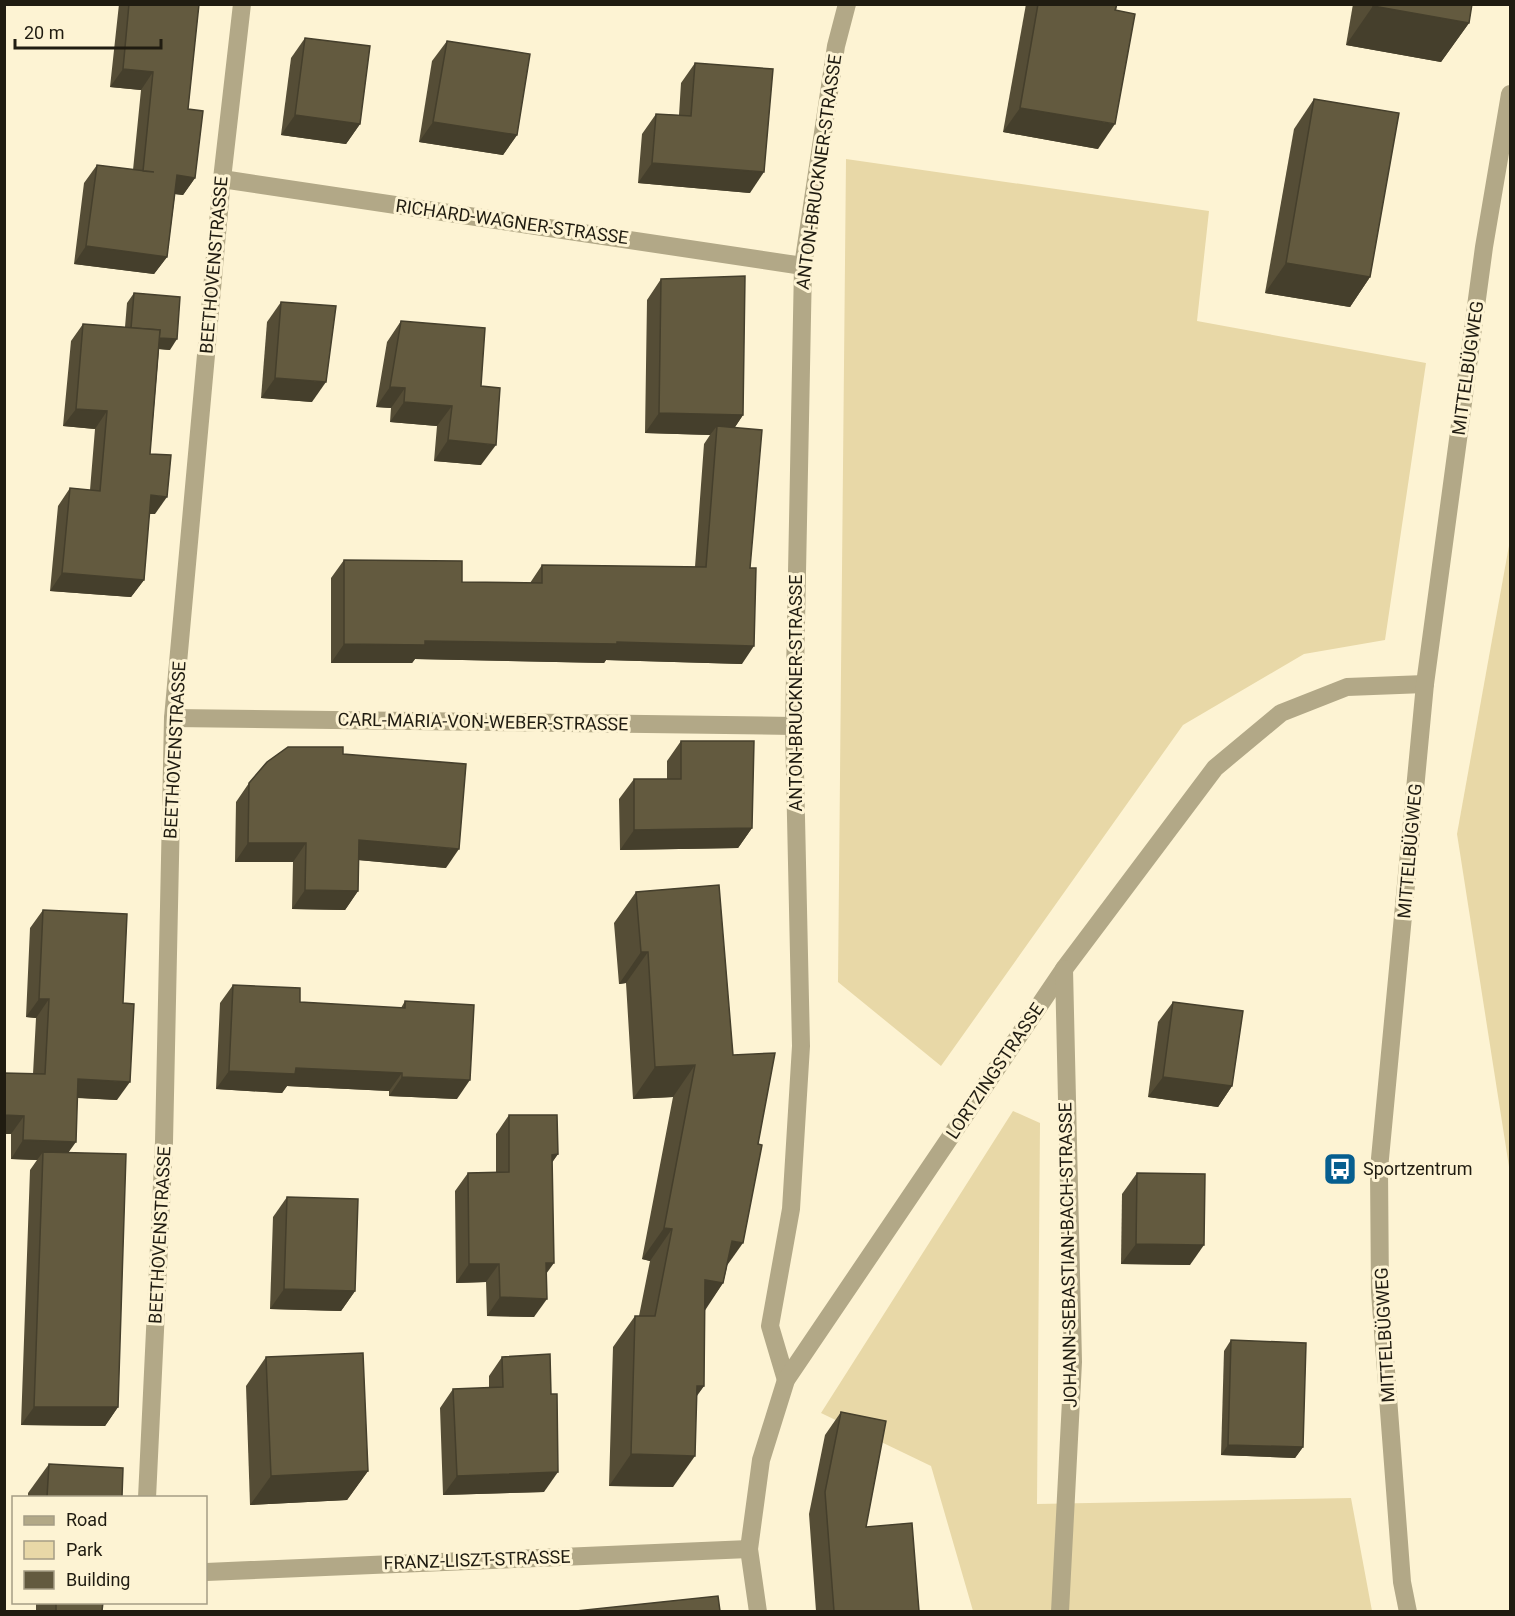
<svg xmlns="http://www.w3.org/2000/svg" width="1515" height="1616" font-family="Roboto,sans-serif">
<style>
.green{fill:#e8d8a7}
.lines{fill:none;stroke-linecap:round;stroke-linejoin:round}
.minor{stroke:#b2a887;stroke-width:18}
.wall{fill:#554d36}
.shaded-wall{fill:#453f2c}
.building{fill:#635a3f;stroke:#453f2c;stroke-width:1.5}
.labels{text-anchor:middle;stroke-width:6;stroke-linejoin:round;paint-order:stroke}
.street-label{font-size:18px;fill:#201c11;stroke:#fdf3d3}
.poi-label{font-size:18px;fill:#201c11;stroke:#fdf3d3;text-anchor:start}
</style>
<rect width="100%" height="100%" fill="#fdf3d3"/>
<g class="green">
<path d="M 846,159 L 1209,211 L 1197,321 L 1426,363 L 1385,640 L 1304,654 L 1183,725 L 941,1066 L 838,982 Z"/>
<path d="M 1510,540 L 1510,1173 L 1457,834 Z"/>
<path d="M 1013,1111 L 1040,1123 L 1037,1504 L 1351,1498 L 1372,1611 L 973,1611 L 931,1466 L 821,1413 Z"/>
</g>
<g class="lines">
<g class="minor">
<path d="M 222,179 L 803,266"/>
<path d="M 173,718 L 794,726"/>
<path d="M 786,1380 L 770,1326 L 791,1209 L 801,1046 L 794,726 L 803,266 L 836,46 L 847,4"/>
<path d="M 147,1498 L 164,1142 L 173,718 L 222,179 L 242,4"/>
<path d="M 206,1572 L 749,1549"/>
<path d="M 758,1612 L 749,1549 L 761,1460 L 786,1380 L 1064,969 L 1215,768 L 1281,713 L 1347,687 L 1425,684"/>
<path d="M 1060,1612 L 1073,1362 L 1064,969"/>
<path d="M 1408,1612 L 1402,1582 L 1380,1292 L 1379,1169 L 1425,684 L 1484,247 L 1510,94"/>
</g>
</g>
<g class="wall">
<path d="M 119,4 L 199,4 L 188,109 L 195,178 L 183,195 L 175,194 L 167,257 L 154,274 L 74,264 L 84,183 L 97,165 L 133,170 L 141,90 L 110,87 Z"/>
<path d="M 1026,4 L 1117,4 L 1098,149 L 1003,132 Z"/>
<path d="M 1353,4 L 1472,4 L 1469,23 L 1441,62 L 1346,45 Z"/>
<path d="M 305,38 L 360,124 L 346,144 L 281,135 L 291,58 Z"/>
<path d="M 447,41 L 517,135 L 503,155 L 419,142 L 432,61 Z"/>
<path d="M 695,63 L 750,193 L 638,183 L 642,134 L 656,114 L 679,115 L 681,83 Z"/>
<path d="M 1314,99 L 1370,277 L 1350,307 L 1265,293 L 1294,129 Z"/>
<path d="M 661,279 L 743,415 L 735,427 L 742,664 L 606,660 L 604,663 L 415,659 L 412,663 L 331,663 L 331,578 L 344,560 L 462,582 L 530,583 L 542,565 L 695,567 L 704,444 L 710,435 L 645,433 L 647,300 Z"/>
<path d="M 134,293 L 170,350 L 159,349 L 150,454 L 155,514 L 149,514 L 144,580 L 131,597 L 50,591 L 58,506 L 70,488 L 90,490 L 95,429 L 63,426 L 71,341 L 83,324 L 125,327 L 127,303 Z"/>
<path d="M 281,302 L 312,402 L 261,398 L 267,322 Z"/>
<path d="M 401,321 L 481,386 L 481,465 L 434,461 L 437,426 L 390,422 L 391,408 L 376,407 L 387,342 Z"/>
<path d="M 681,741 L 752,828 L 738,848 L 620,850 L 619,799 L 634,779 L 667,779 L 667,761 Z"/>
<path d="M 343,754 L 446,868 L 359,860 L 358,891 L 345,910 L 292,909 L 293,862 L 235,862 L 236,802 L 249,783 Z"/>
<path d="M 719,885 L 727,1267 L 723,1283 L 704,1310 L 704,1386 L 696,1396 L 673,1487 L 609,1486 L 613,1347 L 635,1316 L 639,1316 L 650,1261 L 642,1259 L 673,1097 L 633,1099 L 626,983 L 619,984 L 614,923 L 636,892 Z"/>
<path d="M 43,910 L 117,1100 L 77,1098 L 69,1152 L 118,1407 L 105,1426 L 21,1425 L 30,1170 L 37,1160 L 11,1159 L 11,1134 L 4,1134 L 4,1073 L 33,1074 L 36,1018 L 26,1017 L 30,928 Z"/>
<path d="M 233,985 L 300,1002 L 401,1008 L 405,1001 L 457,1099 L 389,1096 L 389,1091 L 287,1086 L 282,1093 L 216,1089 L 220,1003 Z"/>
<path d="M 1173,1002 L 1232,1086 L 1218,1107 L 1148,1097 L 1158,1022 Z"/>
<path d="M 509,1115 L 558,1154 L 552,1162 L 546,1274 L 534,1317 L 487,1316 L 486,1282 L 456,1283 L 455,1191 L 468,1173 L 496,1172 L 496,1134 Z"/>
<path d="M 1137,1173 L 1190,1265 L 1121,1264 L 1122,1194 Z"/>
<path d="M 287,1197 L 355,1291 L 341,1311 L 270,1309 L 273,1217 Z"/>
<path d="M 1231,1340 L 1303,1447 L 1295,1458 L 1221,1455 L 1224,1351 Z"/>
<path d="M 266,1357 L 368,1471 L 347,1500 L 250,1505 L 246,1386 Z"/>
<path d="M 502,1357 L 551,1394 L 544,1492 L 443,1495 L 440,1408 L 453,1389 L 489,1388 L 489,1376 Z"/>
<path d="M 841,1412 L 866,1527 L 919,1611 L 816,1611 L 809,1514 L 825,1435 Z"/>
<path d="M 49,1464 L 122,1497 L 28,1497 L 28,1493 Z"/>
<path d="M 36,1602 L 103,1602 L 102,1611 L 36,1611 Z"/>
</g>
<g class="shaded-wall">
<path d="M 1373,6 L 1469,23 L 1441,62 L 1346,45 Z"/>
<path d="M 123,69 L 153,72 L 141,90 L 110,87 Z"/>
<path d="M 1020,108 L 1115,124 L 1098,149 L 1003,132 Z"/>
<path d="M 295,115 L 360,124 L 346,144 L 281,135 Z"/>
<path d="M 433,122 L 517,135 L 503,155 L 419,142 Z"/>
<path d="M 652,163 L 764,172 L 750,193 L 638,183 Z"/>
<path d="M 177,175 L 195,178 L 183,195 L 165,193 Z"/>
<path d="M 86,246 L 167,257 L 154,274 L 74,264 Z"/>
<path d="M 1286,263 L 1370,277 L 1350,307 L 1265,293 Z"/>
<path d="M 130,335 L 177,339 L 170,350 L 123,346 Z"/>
<path d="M 275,378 L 326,382 L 312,402 L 261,398 Z"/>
<path d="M 390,387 L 405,388 L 391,408 L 376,407 Z"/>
<path d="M 404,402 L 452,406 L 437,426 L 390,422 Z"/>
<path d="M 76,409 L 107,411 L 95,429 L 63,426 Z"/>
<path d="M 659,413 L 743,415 L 729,436 L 717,426 L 710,435 L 645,433 Z"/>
<path d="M 448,440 L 496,445 L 481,465 L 434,461 Z"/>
<path d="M 151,495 L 167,497 L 155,514 L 138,513 Z"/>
<path d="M 62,573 L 144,580 L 131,597 L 50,591 Z"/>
<path d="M 425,641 L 617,642 L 754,646 L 742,664 L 606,660 L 604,663 L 415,659 L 412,663 L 331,663 L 344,644 Z"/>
<path d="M 752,828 L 738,848 L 620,850 L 634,830 Z"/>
<path d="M 359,840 L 459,849 L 446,868 L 346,859 Z"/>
<path d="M 248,843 L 306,843 L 293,862 L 235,862 Z"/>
<path d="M 305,890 L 358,891 L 345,910 L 292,909 Z"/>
<path d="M 641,952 L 648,952 L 626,983 L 619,984 Z"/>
<path d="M 39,999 L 49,999 L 36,1018 L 26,1017 Z"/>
<path d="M 695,1065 L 673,1097 L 633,1099 L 655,1067 Z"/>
<path d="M 296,1068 L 402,1073 L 389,1091 L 287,1086 L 282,1093 L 216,1089 L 229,1071 Z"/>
<path d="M 402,1077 L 470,1080 L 457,1099 L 389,1096 Z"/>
<path d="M 1163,1077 L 1232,1086 L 1218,1107 L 1148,1097 Z"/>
<path d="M 78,1079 L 130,1082 L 117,1100 L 65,1097 Z"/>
<path d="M 4,1115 L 24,1116 L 11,1134 L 4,1134 Z"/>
<path d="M 23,1140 L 76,1142 L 63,1160 L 43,1152 L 37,1160 L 11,1159 Z"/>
<path d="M 558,1154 L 545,1173 L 552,1155 Z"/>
<path d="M 664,1228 L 672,1229 L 650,1261 L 642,1259 Z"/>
<path d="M 732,1241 L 743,1243 L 721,1274 Z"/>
<path d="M 1136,1244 L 1204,1245 L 1190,1265 L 1121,1264 Z"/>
<path d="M 546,1263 L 554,1263 L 541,1281 Z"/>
<path d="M 469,1264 L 499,1264 L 486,1282 L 456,1283 Z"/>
<path d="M 705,1280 L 723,1283 L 702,1315 Z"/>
<path d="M 284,1289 L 355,1291 L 341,1311 L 270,1309 Z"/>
<path d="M 500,1297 L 547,1299 L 534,1317 L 487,1316 Z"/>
<path d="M 697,1386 L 704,1386 L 682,1417 Z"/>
<path d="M 34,1407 L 118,1407 L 105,1426 L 21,1425 Z"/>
<path d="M 1228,1445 L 1303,1447 L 1295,1458 L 1221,1455 Z"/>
<path d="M 631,1454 L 695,1456 L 673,1487 L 609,1486 Z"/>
<path d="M 368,1471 L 347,1500 L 250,1505 L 271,1476 Z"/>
<path d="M 558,1472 L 544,1492 L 443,1495 L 457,1476 Z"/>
</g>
<g class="building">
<path d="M 129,4 L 199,4 L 188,109 L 203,111 L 195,178 L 177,175 L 167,257 L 86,246 L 97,165 L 154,172 L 143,171 L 153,72 L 123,69 Z"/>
<path d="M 1038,4 L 1117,4 L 1115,10 L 1135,14 L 1115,124 L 1020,108 Z"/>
<path d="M 1374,4 L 1472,4 L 1469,23 L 1373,6 Z"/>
<path d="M 305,38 L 370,46 L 360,124 L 295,115 Z"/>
<path d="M 447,41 L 530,54 L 517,135 L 433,122 Z"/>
<path d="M 695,63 L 773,69 L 764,172 L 652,163 L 656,114 L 691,116 Z"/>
<path d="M 1314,99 L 1399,113 L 1370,277 L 1286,263 Z"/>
<path d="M 745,276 L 743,415 L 659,413 L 661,279 Z"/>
<path d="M 134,293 L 180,297 L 177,339 L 159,338 L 160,330 L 131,328 Z"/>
<path d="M 281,302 L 336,306 L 326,382 L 275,378 Z"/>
<path d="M 401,321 L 485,328 L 481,386 L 500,388 L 496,445 L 448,440 L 452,406 L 404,402 L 405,388 L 390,387 Z"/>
<path d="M 83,324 L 160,330 L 150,454 L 171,455 L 167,497 L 151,495 L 144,580 L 62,573 L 70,488 L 100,491 L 107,411 L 76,409 Z"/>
<path d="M 717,426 L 762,430 L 750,568 L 756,568 L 754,646 L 617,642 L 617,644 L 425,641 L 425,645 L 344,644 L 344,560 L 462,561 L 462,582 L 542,583 L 542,565 L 706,567 Z"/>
<path d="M 681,741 L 754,741 L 752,828 L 634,830 L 634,779 L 681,779 Z"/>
<path d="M 288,747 L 343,747 L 343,754 L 466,764 L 459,849 L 359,840 L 358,891 L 305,890 L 306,843 L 248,843 L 249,783 L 267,762 Z"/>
<path d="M 719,885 L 733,1055 L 775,1053 L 758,1144 L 762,1145 L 743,1243 L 732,1241 L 723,1283 L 705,1280 L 704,1386 L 697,1386 L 695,1456 L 631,1454 L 635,1316 L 655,1316 L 672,1229 L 664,1228 L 695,1065 L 655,1067 L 648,952 L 641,952 L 636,892 Z"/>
<path d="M 43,910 L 127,914 L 123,1003 L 134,1004 L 130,1082 L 78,1079 L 76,1142 L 23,1140 L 24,1116 L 4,1115 L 4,1073 L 45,1074 L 49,999 L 39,999 Z"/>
<path d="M 233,985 L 300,988 L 300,1002 L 405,1008 L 405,1001 L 474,1005 L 470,1080 L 402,1077 L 402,1073 L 296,1068 L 295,1074 L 229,1071 Z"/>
<path d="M 1173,1002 L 1243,1011 L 1232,1086 L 1163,1077 Z"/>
<path d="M 509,1115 L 557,1115 L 558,1154 L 552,1155 L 554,1263 L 546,1263 L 547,1299 L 500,1297 L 499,1264 L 469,1264 L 468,1173 L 509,1172 Z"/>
<path d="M 43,1152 L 126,1154 L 118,1407 L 34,1407 Z"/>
<path d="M 1137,1173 L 1205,1174 L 1204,1245 L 1136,1244 Z"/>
<path d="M 287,1197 L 358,1199 L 355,1291 L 284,1289 Z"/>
<path d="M 1231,1340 L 1306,1343 L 1303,1447 L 1228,1445 Z"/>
<path d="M 363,1353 L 368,1471 L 271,1476 L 266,1357 Z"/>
<path d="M 550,1354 L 551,1394 L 557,1394 L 558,1472 L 457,1476 L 453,1389 L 503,1387 L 502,1357 Z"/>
<path d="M 841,1412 L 886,1421 L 866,1527 L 912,1523 L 919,1611 L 834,1611 L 825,1492 Z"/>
<path d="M 49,1464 L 123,1468 L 122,1497 L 47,1497 Z"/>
<path d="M 718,1596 L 720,1611 L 576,1611 Z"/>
<path d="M 56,1602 L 103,1602 L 102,1611 L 56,1611 Z"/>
</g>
<defs>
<symbol id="bus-square" viewBox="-11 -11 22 22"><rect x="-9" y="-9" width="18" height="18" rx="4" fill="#065e8f" stroke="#fdf3d3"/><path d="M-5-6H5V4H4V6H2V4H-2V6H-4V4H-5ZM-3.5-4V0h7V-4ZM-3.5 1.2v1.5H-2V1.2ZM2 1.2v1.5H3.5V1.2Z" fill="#fff"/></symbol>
</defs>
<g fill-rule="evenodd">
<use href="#bus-square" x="1321" y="1150" width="38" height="38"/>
</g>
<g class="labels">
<g class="street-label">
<text transform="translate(819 172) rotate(-82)" y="6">ANTON-BRUCKNER-STRASSE</text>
<text transform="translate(512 222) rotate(8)" y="6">RICHARD-WAGNER-STRASSE</text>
<text transform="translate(214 265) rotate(-85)" y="6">BEETHOVENSTRASSE</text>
<text transform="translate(1468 368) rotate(-82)" y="6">MITTELBÜGWEG</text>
<text transform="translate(796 693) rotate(-90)" y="6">ANTON-BRUCKNER-STRASSE</text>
<text transform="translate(483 722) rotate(1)" y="6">CARL-MARIA-VON-WEBER-STRASSE</text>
<text transform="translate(175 750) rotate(-87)" y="6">BEETHOVENSTRASSE</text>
<text transform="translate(1410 851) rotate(-85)" y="6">MITTELBÜGWEG</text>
<text transform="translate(995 1071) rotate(-56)" y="6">LORTZINGSTRASSE</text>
<text transform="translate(160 1235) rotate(-87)" y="6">BEETHOVENSTRASSE</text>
<text transform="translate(1068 1255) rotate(-91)" y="6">JOHANN-SEBASTIAN-BACH-STRASSE</text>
<text transform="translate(1385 1335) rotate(-93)" y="6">MITTELBÜGWEG</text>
<text transform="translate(477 1560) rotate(-2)" y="6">FRANZ-LISZT-STRASSE</text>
</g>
<g class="poi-label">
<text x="1363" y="1175">Sportzentrum</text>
</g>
</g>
<rect width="1515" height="1616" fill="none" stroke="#201c11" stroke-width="12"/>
<rect x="12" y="1496" width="195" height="108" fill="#fdf3d3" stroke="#a59d85" stroke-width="1.5"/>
<rect x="24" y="1516" width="30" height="9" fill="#b2a887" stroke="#a59d85" stroke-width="1.5"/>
<text x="66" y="1526" font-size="18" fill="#201c11">Road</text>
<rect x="24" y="1541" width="30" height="18" fill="#e8d8a7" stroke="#a59d85" stroke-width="1.5"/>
<text x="66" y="1556" font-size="18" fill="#201c11">Park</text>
<rect x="24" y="1571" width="30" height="18" fill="#635a3f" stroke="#a59d85" stroke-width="1.5"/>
<text x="66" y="1586" font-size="18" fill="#201c11">Building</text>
<path d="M15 39v9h146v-9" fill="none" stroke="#201c11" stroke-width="3"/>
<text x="24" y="39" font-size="18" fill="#201c11" stroke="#fdf3d3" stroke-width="4.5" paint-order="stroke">20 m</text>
</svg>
